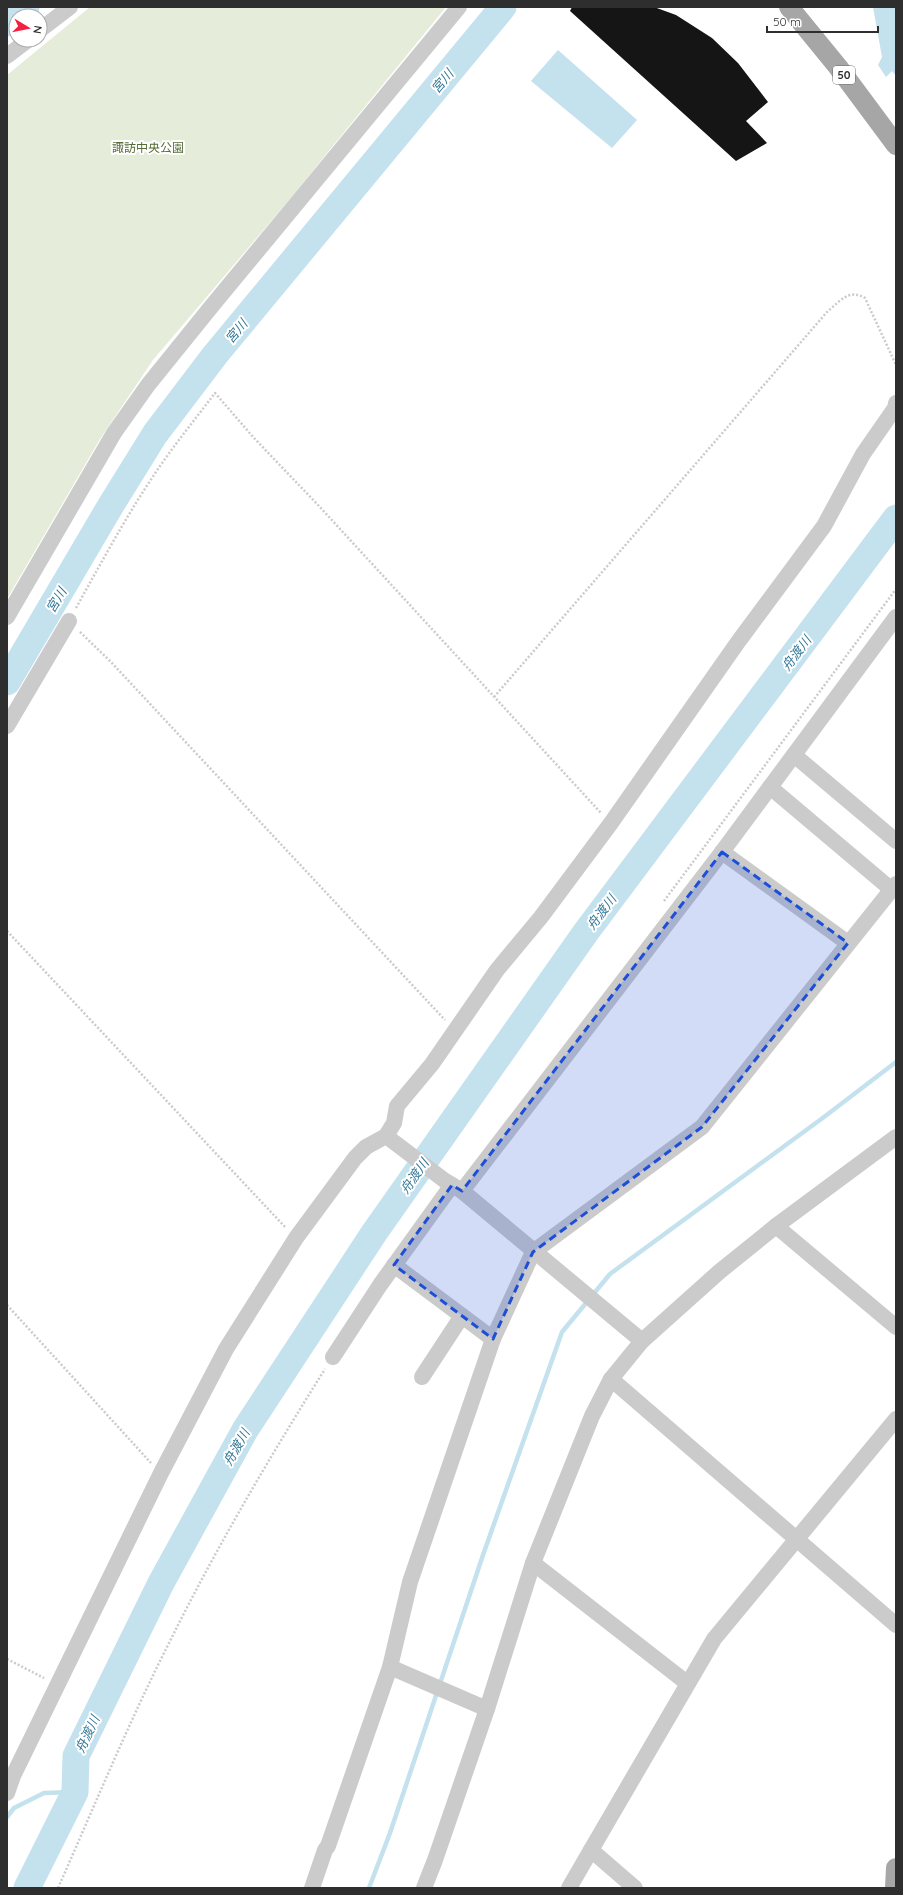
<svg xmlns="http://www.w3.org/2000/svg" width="903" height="1895" font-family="Quicksand,'Noto Sans JP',sans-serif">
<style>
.green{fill:#e5edda}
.water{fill:#c4e1ee}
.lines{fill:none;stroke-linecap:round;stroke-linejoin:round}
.stream{stroke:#c4e1ee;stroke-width:4.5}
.river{stroke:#c4e1ee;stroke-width:27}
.building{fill:#151515}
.path{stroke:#cbcbcb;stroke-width:2.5;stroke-dasharray:2 2;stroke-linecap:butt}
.minor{stroke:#cbcbcb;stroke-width:16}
.major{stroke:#a6a6a6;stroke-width:20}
.marked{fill:#1d4ed8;fill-opacity:0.2;stroke:#1d4ed8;stroke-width:3;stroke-dasharray:8 5;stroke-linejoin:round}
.labels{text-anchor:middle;stroke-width:4;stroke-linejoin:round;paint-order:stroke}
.shield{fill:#fff;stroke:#6d6d6d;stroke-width:1}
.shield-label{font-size:11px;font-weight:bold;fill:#2e2e2e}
.park-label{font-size:12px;fill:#556d37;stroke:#fff}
.water-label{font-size:13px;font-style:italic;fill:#347897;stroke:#fff}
</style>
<rect width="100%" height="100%" fill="#fff"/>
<path class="green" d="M 90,7 L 446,7 L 289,200 L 153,360 L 100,439 L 7,599 L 7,75 Z"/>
<g class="water">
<path d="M 873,7 L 896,7 L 896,76 L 892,71 L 886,77 L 878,65 L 882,57 Z"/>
<path d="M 558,50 L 637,120 L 612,148 L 531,81 Z"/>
</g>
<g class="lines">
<g class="stream">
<path d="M 7,1817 L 14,1808 L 44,1793 L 75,1792"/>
<path d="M 369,1888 L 390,1833 L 483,1555 L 562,1332 L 610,1274 L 824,1117 L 896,1062"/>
</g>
<g class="river">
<path d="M 7,23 L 26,7"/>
<path d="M 7,682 L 111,505 L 155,434 L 215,355 L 503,7"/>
<path d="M 27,1888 L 75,1792 L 76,1756 L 161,1583 L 245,1430 L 374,1233 L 586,932 L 896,518"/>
</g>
</g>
<path class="building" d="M 572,7 L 654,7 L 676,15 L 712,38 L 738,63 L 768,102 L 746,121 L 767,143 L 736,161 L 570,11 Z"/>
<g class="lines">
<g class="path">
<path d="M 76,608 C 100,565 123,522 150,481 C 170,450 193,422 215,393 L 254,438 L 318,505 L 601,813"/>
<path d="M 80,632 L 110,661 L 445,1020"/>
<path d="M 494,697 L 827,312 C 839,302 849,288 865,298 L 896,365"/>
<path d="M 664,901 L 896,589"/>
<path d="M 7,931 L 286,1228"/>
<path d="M 7,1305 L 151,1463"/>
<path d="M 7,1659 L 44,1678"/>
<path d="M 58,1888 C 94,1807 128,1724 168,1645 C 215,1550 269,1458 325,1369"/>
</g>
<g class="minor">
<path d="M 40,30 L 70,7"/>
<path d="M 7,56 L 28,40"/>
<path d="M 7,617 L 114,433 L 148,385 L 211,307 L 459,7"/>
<path d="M 7,726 L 69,621"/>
<path d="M 794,755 L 896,841"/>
<path d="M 770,787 L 892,890"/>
<path d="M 722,852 L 848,943"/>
<path d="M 386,1136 L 444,1180 L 462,1191 L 642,1341"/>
<path d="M 462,1191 L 722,852 L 896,617"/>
<path d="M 776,1226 L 896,1327"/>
<path d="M 394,1265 L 493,1339"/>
<path d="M 333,1357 L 380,1285 L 452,1185"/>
<path d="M 422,1377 L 462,1316"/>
<path d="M 611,1379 L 896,1625"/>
<path d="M 533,1563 L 687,1683"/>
<path d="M 390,1667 L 487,1709"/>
<path d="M 7,1793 L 13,1776 L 161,1473 L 226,1349 L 296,1238 L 355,1158 L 366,1147 L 386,1136 L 394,1123 L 397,1106 L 432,1064 L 497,970 L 541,917 L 611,823 L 738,642 L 824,526 L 863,454 L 895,408 L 896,403"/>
<path d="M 591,1850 L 714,1639 L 896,1419"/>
<path d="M 312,1888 L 325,1850 L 328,1846 L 390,1667 L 410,1582 L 493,1339 L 533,1252 L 702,1127 L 896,884"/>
<path d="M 424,1888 L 435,1860 L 487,1709 L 533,1563 L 592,1416 L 611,1379 L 642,1341 L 719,1272 L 776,1226 L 896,1137"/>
<path d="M 569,1888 L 591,1850 L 635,1888"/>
</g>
<g class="major">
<path d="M 789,7 L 838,67 L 896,145"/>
<path d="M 895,1888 L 896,1868"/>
</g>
</g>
<path class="marked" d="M 722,852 L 848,943 L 702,1127 L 533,1252 L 493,1339 L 394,1265 L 452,1185 L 462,1191 Z"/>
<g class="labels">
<rect class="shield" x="833" y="66" width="22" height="18" rx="3"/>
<g class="shield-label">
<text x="844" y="79">50</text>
</g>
<g class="park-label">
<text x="148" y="152">諏訪中央公園</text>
</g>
<g class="water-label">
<text transform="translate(442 81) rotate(-50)" y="5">宮川</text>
<text transform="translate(236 331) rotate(-50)" y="5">宮川</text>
<text transform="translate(56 600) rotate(-59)" y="5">宮川</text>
<text transform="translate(796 653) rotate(-53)" y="5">舟渡川</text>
<text transform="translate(601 912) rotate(-53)" y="5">舟渡川</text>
<text transform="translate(414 1176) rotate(-55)" y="5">舟渡川</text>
<text transform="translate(236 1447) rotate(-60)" y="5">舟渡川</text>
<text transform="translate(87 1734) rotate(-65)" y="5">舟渡川</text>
</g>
</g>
<rect width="903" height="1895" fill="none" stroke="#2e2e2e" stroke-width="16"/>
<g transform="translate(28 28) rotate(100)"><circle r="19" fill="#ffffff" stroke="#ababab"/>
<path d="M0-3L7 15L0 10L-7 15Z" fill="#f51f40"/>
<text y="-6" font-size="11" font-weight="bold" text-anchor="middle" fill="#2e2e2e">N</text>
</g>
<path d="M767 26v6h111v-6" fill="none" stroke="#2e2e2e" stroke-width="2"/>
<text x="773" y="26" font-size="12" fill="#2e2e2e" stroke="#ffffff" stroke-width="3" paint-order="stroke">50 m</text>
</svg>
